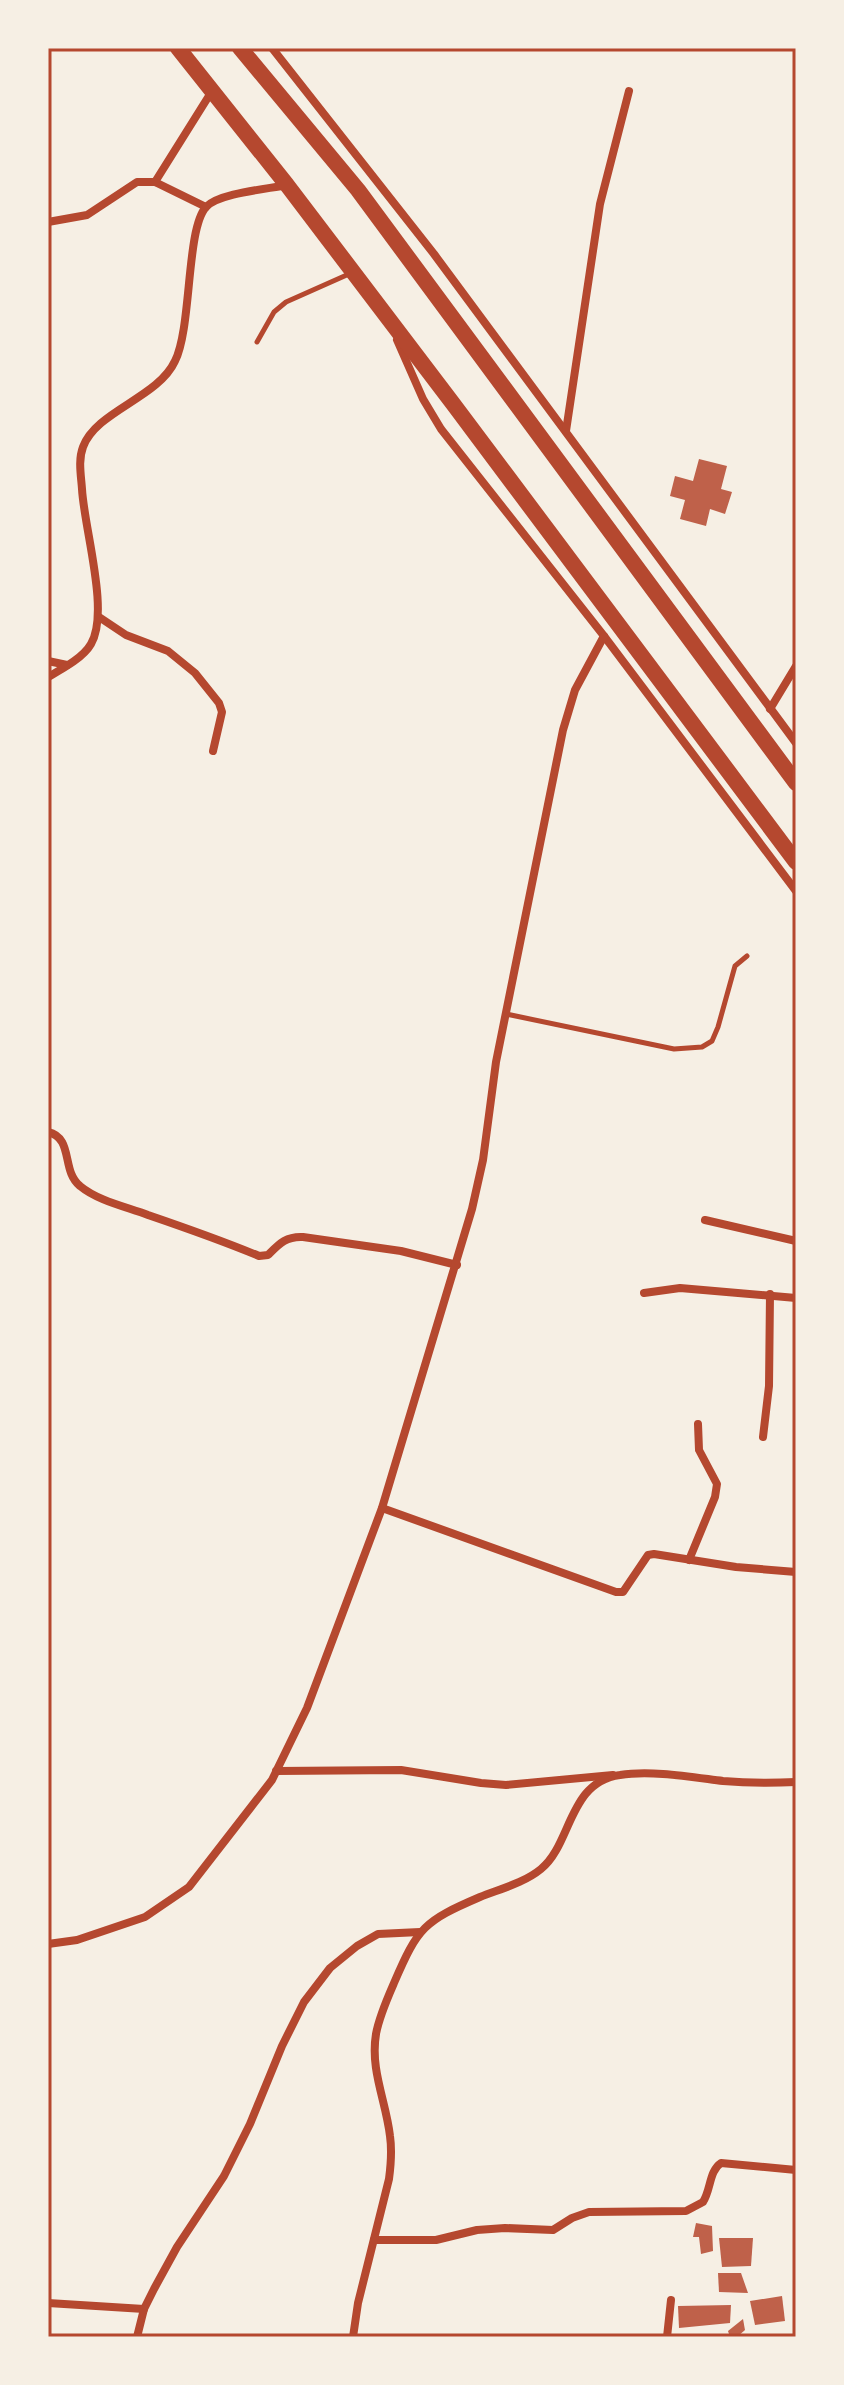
<svg xmlns="http://www.w3.org/2000/svg" width="844" height="2385" font-family="Mulish,sans-serif">
<style>
.building{fill:#bf614a}
.lines{fill:none;stroke-linecap:round;stroke-linejoin:round}
.service{stroke:#b5482f;stroke-width:5}
.minor{stroke:#b5482f;stroke-width:8}
.trunk{stroke:#b5482f;stroke-width:16}
.neatline{fill:none;stroke:#b5482f;stroke-width:3}
</style>
<rect width="100%" height="100%" fill="#f6efe4"/>
<g class="building">
<path d="M 699,459 L 727,466 L 721,489 L 732,492 L 725,514 L 710,509 L 706,526 L 680,519 L 685,500 L 670,496 L 675,476 L 693,481 Z"/>
<path d="M 696,2223 L 712,2226 L 713,2251 L 701,2254 L 699,2237 L 693,2237 Z"/>
<path d="M 719,2238 L 753,2238 L 751,2266 L 722,2267 Z"/>
<path d="M 718,2273 L 741,2273 L 748,2293 L 719,2292 Z"/>
<path d="M 782,2296 L 785,2321 L 755,2325 L 750,2301 Z"/>
<path d="M 731,2305 L 730,2323 L 679,2328 L 678,2306 Z"/>
<path d="M 743,2319 L 745,2330 L 737,2337 L 730,2337 L 728,2331 Z"/>
<rect x="685" y="2334" width="33" height="3"/>
</g>
<g class="lines">
<g class="service">
<path d="M 257,342 L 274,312 L 286,302 L 349,274"/>
<path d="M 506,1014 L 674,1049 L 702,1047 L 712,1041 L 718,1027 L 735,966 L 747,956"/>
</g>
<g class="minor">
<path d="M 272,48 L 434,254 L 796,743"/>
<path d="M 155,182 L 212,91"/>
<path d="M 48,222 L 87,215 L 137,182 L 155,182 L 206,207"/>
<path d="M 397,340 L 423,399 L 441,429 L 604,636 L 796,891"/>
<path d="M 566,431 L 600,204 L 629,91"/>
<path d="M 99,617 L 126,635 L 168,651 L 195,673 L 219,703 L 222,712 L 213,751"/>
<path d="M 48,661 L 67,665"/>
<path d="M 48,677 C 62,669 83,658 91,644 C 110,612 84,528 82,489 C 81,475 78,460 83,447 C 96,411 158,398 175,361 C 192,327 186,229 206,207 C 219,193 268,189 287,185"/>
<path d="M 770,709 L 796,666"/>
<path d="M 48,1132 C 74,1138 61,1171 80,1186 C 98,1201 127,1207 148,1215 C 186,1228 223,1241 259,1256 L 268,1255 C 279,1244 286,1236 303,1237 L 401,1251 L 457,1265"/>
<path d="M 705,1220 L 796,1241"/>
<path d="M 644,1293 L 680,1288 L 796,1298"/>
<path d="M 763,1437 L 769,1386 L 770,1294"/>
<path d="M 382,1508 L 616,1592 L 623,1592 L 648,1555 L 654,1554 L 736,1567 L 796,1572"/>
<path d="M 689,1560 L 715,1497 L 717,1484 L 699,1450 L 698,1424"/>
<path d="M 276,1771 L 401,1770 L 481,1783 L 506,1785 L 613,1775"/>
<path d="M 48,1944 L 77,1940 L 145,1917 L 189,1887 L 272,1780 L 307,1708 L 382,1508 L 472,1209 L 483,1160 L 496,1062 L 563,730 L 575,690 L 604,636"/>
<path d="M 374,2240 L 436,2240 L 477,2230 L 505,2228 L 553,2230 L 572,2218 L 589,2212 L 686,2211 L 703,2202 C 711,2190 709,2171 721,2163 L 796,2170"/>
<path d="M 48,2303 L 144,2309"/>
<path d="M 137,2337 L 144,2309 L 154,2289 L 177,2247 L 224,2176 L 250,2124 L 282,2046 L 304,2002 L 330,1968 L 357,1946 L 378,1934 L 420,1932"/>
<path d="M 353,2337 L 358,2303 L 389,2179 C 391,2164 392,2150 390,2136 C 386,2101 370,2070 376,2034 C 379,2017 387,1999 394,1983 C 418,1927 424,1921 480,1897 C 500,1889 524,1883 541,1869 C 572,1844 568,1782 620,1775 C 651,1770 691,1777 723,1781 C 747,1783 772,1783 796,1782"/>
<path d="M 667,2337 L 671,2300"/>
</g>
<g class="trunk">
<path d="M 178,48 L 287,185 L 454,405 L 796,862"/>
<path d="M 240,48 L 358,190 L 796,783"/>
</g>
</g>
<rect width="844" height="2385" fill="none" stroke="#f6efe4" stroke-width="100"/>
<rect x="50" y="50" width="744" height="2285" class="neatline"/>
</svg>
